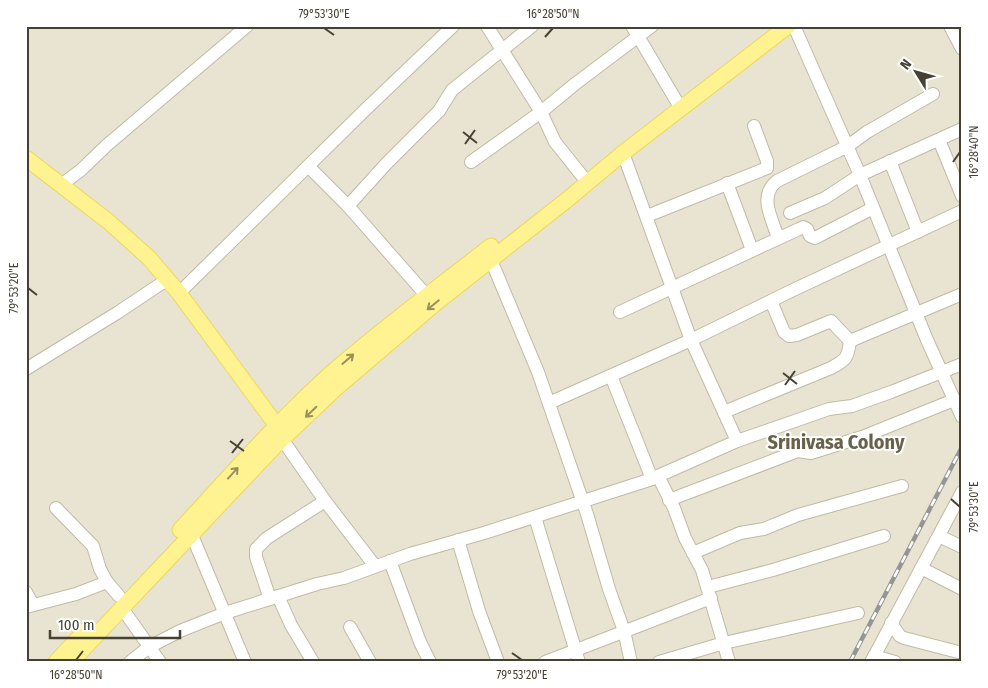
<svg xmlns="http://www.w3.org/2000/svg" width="988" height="688" font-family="'Fira Sans Condensed',sans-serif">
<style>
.residential{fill:#e8e4d1}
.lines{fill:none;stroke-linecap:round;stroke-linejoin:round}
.minor-casing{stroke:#bfbba6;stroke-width:14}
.major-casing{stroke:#ecd859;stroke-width:17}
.minor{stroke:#fff;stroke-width:12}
.major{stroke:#fff291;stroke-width:15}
.rail-casing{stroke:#959595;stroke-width:4.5}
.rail{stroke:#fff;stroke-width:2.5;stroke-dasharray:8;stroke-linecap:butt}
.oneway{stroke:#99915d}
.ticks{fill:none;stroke:#464233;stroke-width:2}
.labels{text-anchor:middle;stroke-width:4;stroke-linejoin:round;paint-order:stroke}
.district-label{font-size:20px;font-weight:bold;fill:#69624a;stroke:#fff}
.neatline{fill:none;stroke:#464233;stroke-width:2}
.ticks-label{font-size:12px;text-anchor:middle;fill:#464233}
</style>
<rect width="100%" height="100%" fill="#f3f1e4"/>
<rect class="residential" x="26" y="26" width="936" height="636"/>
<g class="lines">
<defs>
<g id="minor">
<path d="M 487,26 L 541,112 L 555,142 L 583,177"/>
<path d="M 632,26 L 677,102"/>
<path d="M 794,26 L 860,175 L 927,340 L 962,417"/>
<path d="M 950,26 L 962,49"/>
<path d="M 939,140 L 962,196"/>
<path d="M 623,153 L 691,340 L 737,441"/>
<path d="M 890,161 L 918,232"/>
<path d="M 471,162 L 541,112 L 575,84 L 652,26"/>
<path d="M 308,166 L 348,206 L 426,295"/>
<path d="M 727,183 L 752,250"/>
<path d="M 61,185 L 81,170 L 107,145 L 247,26"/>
<path d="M 348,206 L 386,164 L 439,111 L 452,90 L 532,26"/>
<path d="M 790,213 L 825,198 L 860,175 L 962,129"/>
<path d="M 647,216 L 767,168 L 767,161 L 754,126"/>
<path d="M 778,238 C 772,218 758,196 777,181 L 848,146 L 867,132 L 933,94"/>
<path d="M 491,260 L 538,372 L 587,514 L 609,589 L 624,631 L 631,662"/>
<path d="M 179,293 L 365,110 L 453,26"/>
<path d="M 620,312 L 799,229 L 803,227 L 807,229 L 810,236 L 815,238 L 873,208"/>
<path d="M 850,341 L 962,294"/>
<path d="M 26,369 L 117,313 L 168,279"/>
<path d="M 611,376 L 652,479"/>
<path d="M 549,403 L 691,340 L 791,291 L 962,211"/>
<path d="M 724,412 L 831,368 C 846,360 848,358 850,341 L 831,321 L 797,335 L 789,336 L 784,332 L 771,301"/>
<path d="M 282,439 L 325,501 L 375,566"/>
<path d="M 658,476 L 674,508 L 685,538 L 702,570 L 729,662"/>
<path d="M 669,500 L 798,451 L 811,453 L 862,437 L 954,400"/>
<path d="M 56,508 L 93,546 L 100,569 L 107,582"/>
<path d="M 535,517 L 579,662"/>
<path d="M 191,533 L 245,662"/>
<path d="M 939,536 L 962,547"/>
<path d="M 458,540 L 479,611 L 498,662"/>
<path d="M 693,553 L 740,533 L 764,529 L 798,515 L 902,486"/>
<path d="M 390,561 L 420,642 L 430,662"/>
<path d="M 921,568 L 962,589"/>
<path d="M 708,587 L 773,570 L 884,536"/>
<path d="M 26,592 L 33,605"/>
<path d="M 278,596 L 291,625 L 313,662"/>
<path d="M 270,599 L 256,557 L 256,549 L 267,538 L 325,501"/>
<path d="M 26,607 L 76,594 L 107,582 L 119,596"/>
<path d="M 122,608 L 160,662"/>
<path d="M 891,623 L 900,636 L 904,638 L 962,653"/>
<path d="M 350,627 L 370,662"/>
<path d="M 874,656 L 895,662"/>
<path d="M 130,662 L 149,647 L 180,631 L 225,613 L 317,584 L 344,578 L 410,554 L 484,533 L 649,480 L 737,441 L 829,409 L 852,406 L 891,392 L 962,364"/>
<path d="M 545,662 L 711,598"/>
<path d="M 659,662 L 724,643 L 858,613"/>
<path d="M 871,662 L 962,492"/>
</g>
<g id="major">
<path d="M 26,158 L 109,222 L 149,258 L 179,293 L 277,426"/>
<path d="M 180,530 C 228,478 275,424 328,376 C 380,330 436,289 491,246"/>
<path d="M 56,662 L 86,630"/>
<path d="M 71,662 L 276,445 L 335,389 L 437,302 L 568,199 L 623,153 L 788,26"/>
</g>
</defs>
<use href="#minor" class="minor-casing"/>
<use href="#major" class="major-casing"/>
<use href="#minor" class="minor"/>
<use href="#major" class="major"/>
<defs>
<path id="rail" d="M 850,662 L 962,447"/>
</defs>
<use href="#rail" class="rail-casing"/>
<use href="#rail" class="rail"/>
</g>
<defs><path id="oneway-shaft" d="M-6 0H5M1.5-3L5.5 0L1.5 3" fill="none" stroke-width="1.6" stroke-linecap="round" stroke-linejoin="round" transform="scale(1.25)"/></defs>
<g class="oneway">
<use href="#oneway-shaft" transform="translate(433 305) rotate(141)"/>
<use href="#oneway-shaft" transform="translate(348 359) rotate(-41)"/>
<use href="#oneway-shaft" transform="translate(311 412) rotate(136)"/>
<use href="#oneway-shaft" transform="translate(233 473) rotate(-48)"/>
</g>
<path class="ticks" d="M 324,28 L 334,35M 545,37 L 553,28M 463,132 L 477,143M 465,144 L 475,130M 953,162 L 960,152M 28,288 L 37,295M 783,373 L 797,384M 785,385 L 795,371M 230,441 L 244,451M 232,453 L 243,439M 951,499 L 960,507M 512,653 L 522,660M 76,660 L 83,651"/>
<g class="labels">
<g class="district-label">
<text x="836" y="449">Srinivasa Colony</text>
</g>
</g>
<rect width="988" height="688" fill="none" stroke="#ffffff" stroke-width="55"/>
<g transform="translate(916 72) rotate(307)" stroke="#ffffff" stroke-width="4" paint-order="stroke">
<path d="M0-4L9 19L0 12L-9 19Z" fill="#464233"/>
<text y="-8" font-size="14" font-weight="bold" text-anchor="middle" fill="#464233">N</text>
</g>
<path d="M50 630v8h130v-8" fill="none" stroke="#464233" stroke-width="2.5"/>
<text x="58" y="630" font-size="15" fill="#464233" stroke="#ffffff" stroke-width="4" paint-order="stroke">100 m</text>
<rect x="28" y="28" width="932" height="632" class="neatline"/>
<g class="ticks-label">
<text x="324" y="18">79°53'30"E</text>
<text x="553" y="18">16°28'50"N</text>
<text transform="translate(974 152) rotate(-90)" y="4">16°28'40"N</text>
<text transform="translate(14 288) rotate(-90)" y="4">79°53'20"E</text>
<text transform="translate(974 507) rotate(-90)" y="4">79°53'30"E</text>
<text x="76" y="679">16°28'50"N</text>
<text x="522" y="679">79°53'20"E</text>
</g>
</svg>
